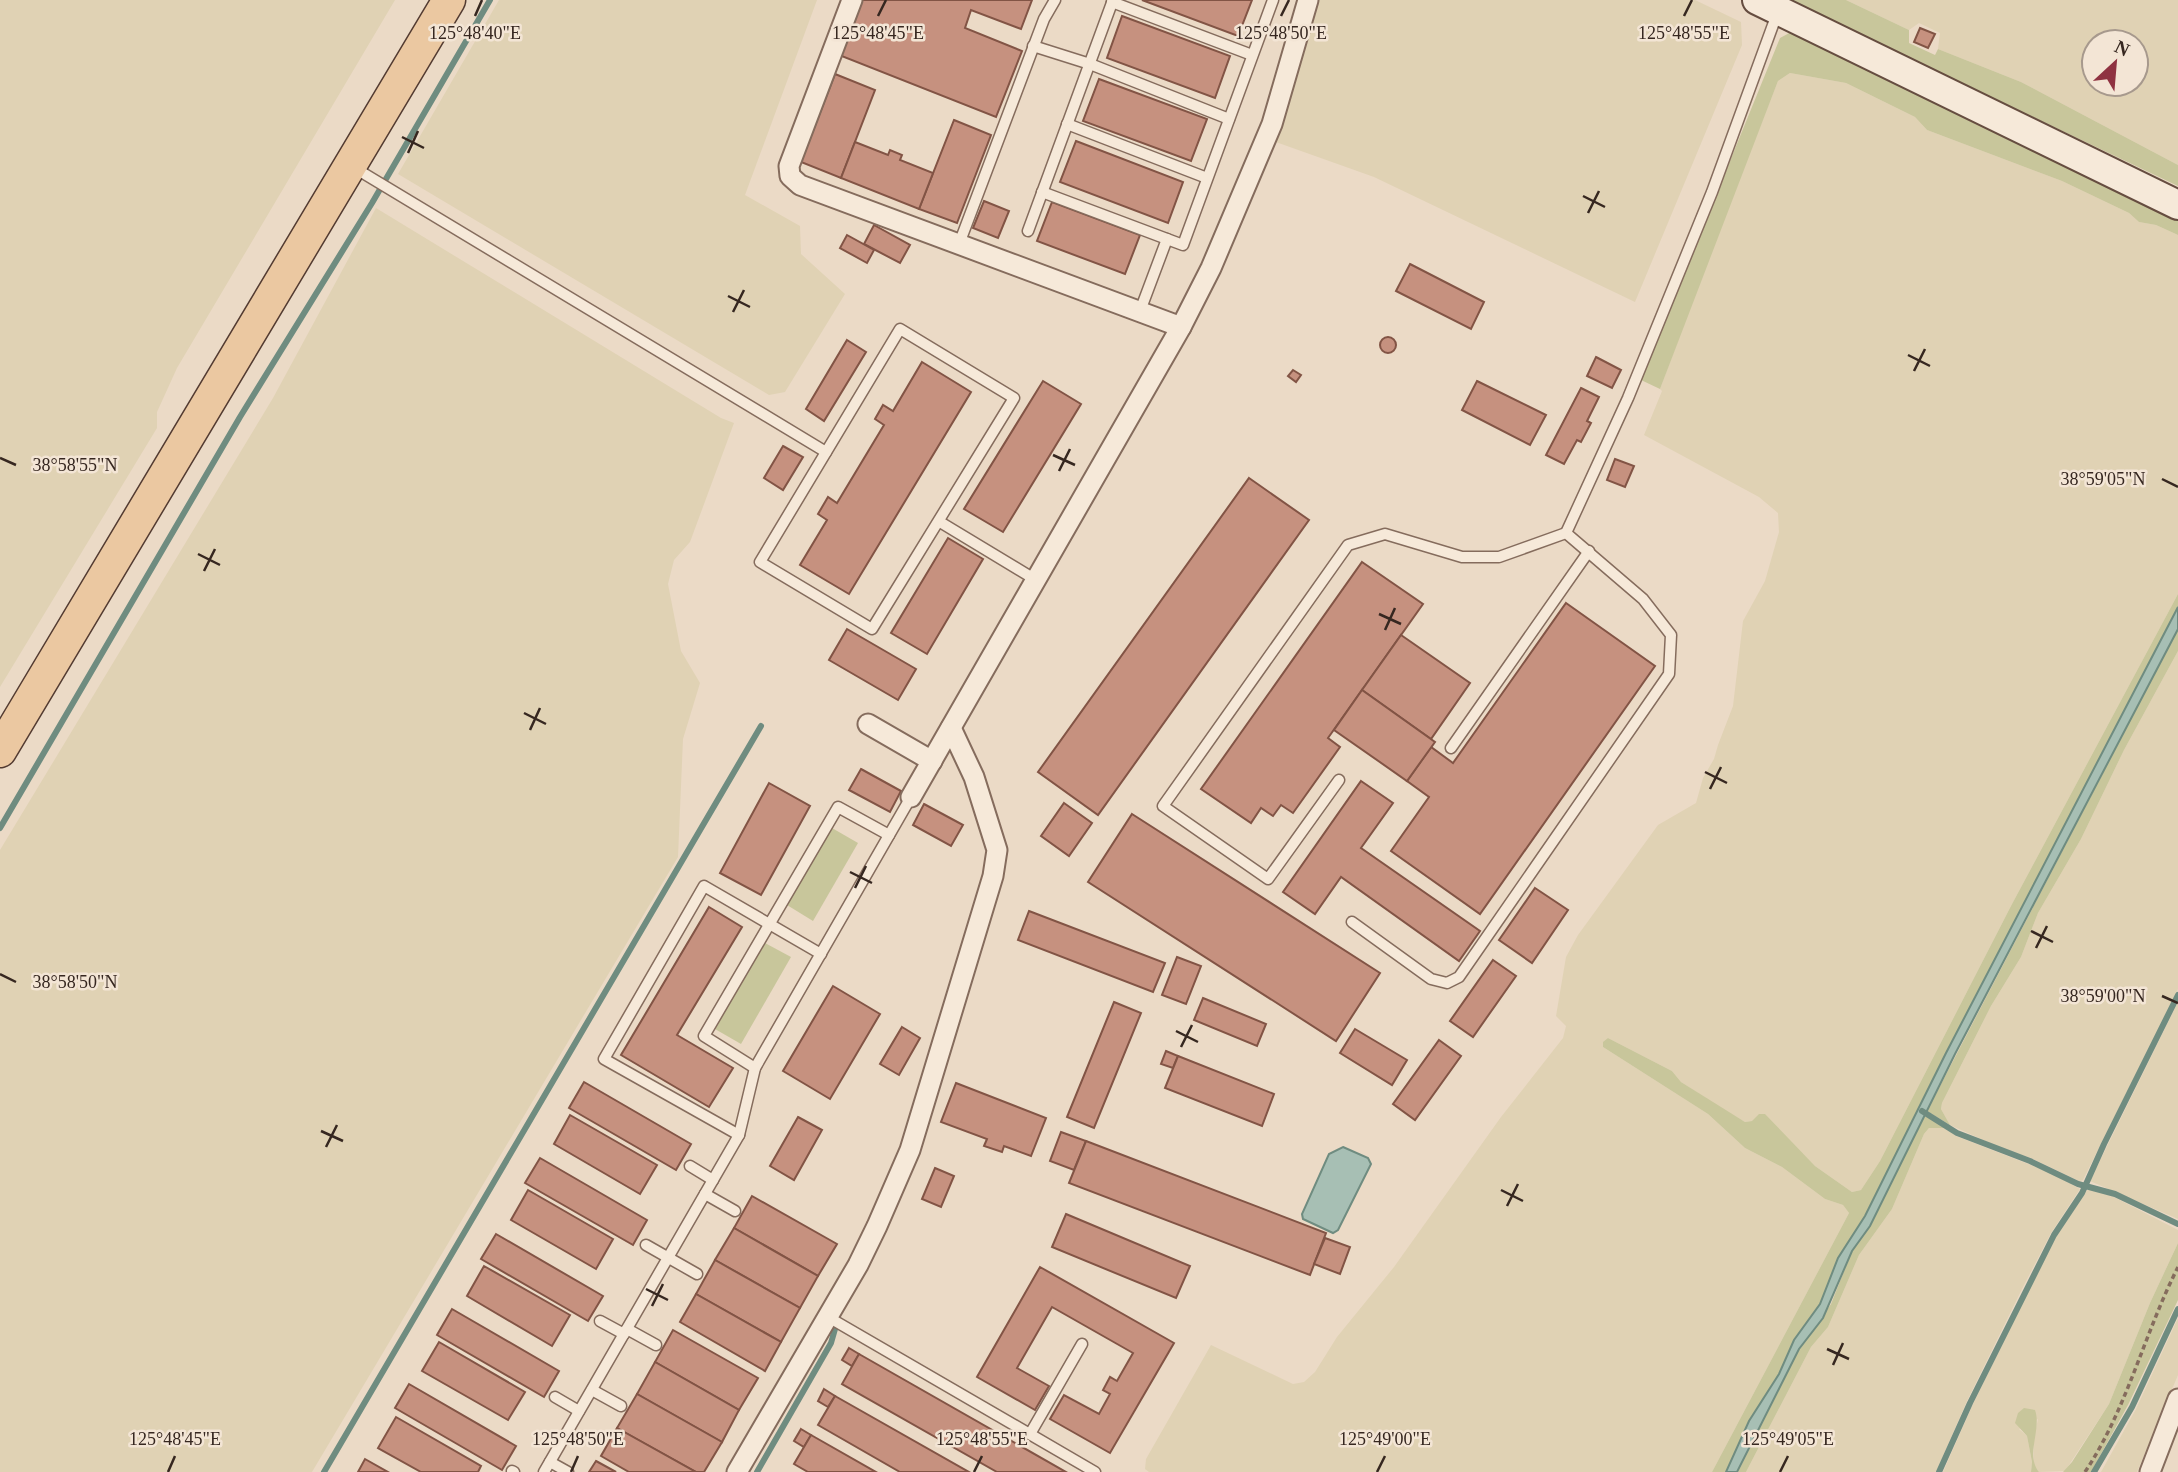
<svg xmlns="http://www.w3.org/2000/svg" width="2178" height="1472" font-family="Georgia,serif">
<style>
.farmland{fill:#e0d2b4;fill-rule:evenodd}
.green{fill:#c8c69b}
.water{fill:#a7bfb4;stroke:#6f8c80;stroke-width:2}
.lines{fill:none;stroke-linecap:round;stroke-linejoin:round}
.stream{stroke:#6f8c80;stroke-width:6}
.building{fill:#c6917f;stroke:#825445;stroke-width:2}
.lane-casing{stroke:#856c5d;stroke-width:13}
.street-casing{stroke:#856c5d;stroke-width:23}
.secondary-casing{stroke:#664d40;stroke-width:32}
.primary-casing{stroke:#533b31;stroke-width:35}
.path{stroke:#856c5d;stroke-width:3.5;stroke-dasharray:5 3.5;stroke-linecap:butt}
.lane{stroke:#f6e9d9;stroke-width:10}
.street{stroke:#f6e9d9;stroke-width:19}
.secondary{stroke:#f6e9d9;stroke-width:28}
.primary{stroke:#ebc8a1;stroke-width:32}
.ticks{fill:none;stroke:#362720;stroke-width:2.5}
.ticks-label{font-size:18px;text-anchor:middle;fill:#362720;stroke:#f3e5d5;stroke-width:5;stroke-linejoin:round;paint-order:stroke}
</style>
<rect width="100%" height="100%" fill="#ebdac6"/>
<g class="farmland">
<path d="M 0,0 L 395,0 L 177,368 L 157,412 L 157,428 L 0,687 Z"/>
<path d="M 499,0 L 817,0 L 745,195 L 800,226 L 801,254 L 845,294 L 785,392 L 769,395 L 398,174 Z"/>
<path d="M 1318,0 L 1695,0 L 1741,22 L 1742,45 L 1635,302 L 1374,177 L 1273,141 Z"/>
<path d="M 1846,0 L 2178,0 L 2178,165 L 2021,82 L 1938,49 L 1940,33 L 1919,23 L 1909,30 ZM 2094,42 L 2136,42 L 2136,84 L 2094,84 Z"/>
<path d="M 1790,73 L 1846,83 L 1915,117 L 1927,130 L 2062,181 L 2129,213 L 2139,222 L 2156,225 L 2178,235 L 2178,594 L 2012,904 L 1880,1161 L 1861,1190 L 1852,1192 L 1815,1166 L 1803,1154 L 1752,1121 L 1745,1122 L 1727,1112 L 1681,1082 L 1672,1071 L 1608,1038 L 1603,1047 L 1708,1114 L 1745,1148 L 1782,1167 L 1825,1199 L 1843,1205 L 1849,1213 L 1712,1472 L 1149,1472 L 1145,1469 L 1146,1459 L 1211,1345 L 1293,1384 L 1304,1382 L 1315,1372 L 1337,1337 L 1394,1267 L 1501,1117 L 1563,1038 L 1566,1026 L 1556,1016 L 1566,957 L 1578,935 L 1658,825 L 1696,803 L 1703,778 L 1714,759 L 1718,745 L 1733,706 L 1743,621 L 1765,581 L 1779,532 L 1778,513 L 1759,497 L 1644,435 L 1662,391 L 1660,389 L 1713,246 L 1778,81 Z"/>
<path d="M 376,208 L 721,418 L 734,423 L 690,542 L 674,560 L 668,584 L 681,651 L 700,683 L 683,739 L 678,857 L 312,1472 L 0,1472 L 0,850 L 273,398 Z"/>
<path d="M 2178,651 L 2178,989 L 2083,1180 L 2079,1181 L 2031,1158 L 2001,1148 L 1950,1125 L 1941,1109 L 1942,1103 L 1991,1006 L 2021,957 L 2038,913 L 2081,839 L 2124,750 Z"/>
<path d="M 2178,1002 L 2178,1219 L 2090,1181 Z"/>
<path d="M 1929,1128 L 1945,1128 L 1956,1136 L 2049,1172 L 2080,1189 L 2051,1233 L 2022,1289 L 1967,1401 L 1936,1472 L 1746,1472 L 1811,1347 L 1828,1327 L 1859,1255 L 1892,1209 L 1924,1134 Z"/>
<path d="M 2090,1189 L 2114,1197 L 2178,1230 L 2178,1243 L 2150,1303 L 2109,1404 L 2065,1471 L 2039,1472 L 2034,1466 L 2034,1437 L 2038,1419 L 2019,1429 L 2027,1436 L 2032,1462 L 2031,1472 L 1943,1472 L 1973,1404 L 2055,1237 L 2067,1218 L 2086,1191 Z"/>
<path d="M 2178,1318 L 2178,1375 L 2137,1472 L 2101,1472 L 2136,1409 Z"/>
</g>
<g class="green">
<path d="M 1787,0 L 1846,0 L 1909,30 L 1909,43 L 1935,55 L 1938,49 L 2021,82 L 2178,165 L 2178,186 Z"/>
<path d="M 1793,31 L 2178,216 L 2178,235 L 2156,225 L 2139,222 L 2129,213 L 2062,181 L 1927,130 L 1915,117 L 1846,83 L 1790,73 L 1778,81 L 1660,389 L 1641,380 L 1780,38 Z"/>
<path d="M 2178,594 L 2178,607 L 1946,1053 L 1865,1216 L 1838,1258 L 1820,1304 L 1794,1340 L 1779,1374 L 1749,1421 L 1726,1472 L 1712,1472 L 1849,1213 L 1843,1205 L 1825,1199 L 1782,1167 L 1745,1148 L 1708,1114 L 1603,1047 L 1603,1042 L 1608,1038 L 1672,1071 L 1681,1082 L 1745,1122 L 1752,1121 L 1759,1114 L 1765,1114 L 1815,1166 L 1852,1192 L 1861,1190 L 1880,1161 L 2012,904 Z"/>
<path d="M 2178,629 L 2178,651 L 2124,750 L 2081,839 L 2038,913 L 2021,957 L 1991,1006 L 1942,1103 L 1941,1109 L 1950,1125 L 1927,1111 Z"/>
<path d="M 832,828 L 858,843 L 813,921 L 787,905 Z"/>
<path d="M 765,943 L 791,957 L 741,1044 L 715,1029 Z"/>
<path d="M 1925,1115 L 1945,1128 L 1929,1128 L 1924,1134 L 1892,1209 L 1859,1255 L 1828,1327 L 1811,1347 L 1746,1472 L 1738,1472 L 1799,1349 L 1831,1304 L 1852,1251 L 1870,1226 Z"/>
<path d="M 2178,1243 L 2178,1300 L 2128,1405 L 2091,1472 L 2063,1472 L 2072,1462 L 2109,1404 L 2150,1303 Z"/>
<path d="M 2024,1408 L 2035,1410 C 2042,1429 2025,1455 2039,1472 L 2031,1472 L 2032,1462 L 2027,1436 L 2015,1423 L 2018,1413 Z"/>
</g>
<g class="water">
<path d="M 2178,607 L 2178,629 L 1955,1054 L 1870,1226 L 1852,1251 L 1823,1318 L 1799,1349 L 1737,1472 L 1726,1472 L 1749,1421 L 1779,1374 L 1794,1340 L 1820,1304 L 1838,1258 L 1865,1216 L 1946,1053 Z"/>
<path d="M 1343,1147 L 1368,1158 L 1371,1164 L 1338,1230 L 1333,1233 L 1303,1219 L 1302,1214 L 1329,1154 Z"/>
</g>
<g class="lines">
<g class="stream">
<path d="M 0,828 L 240,417 L 372,203 L 490,0"/>
<path d="M 1922,1111 L 1957,1133 L 2030,1161 L 2078,1184 L 2115,1194 L 2178,1224"/>
<path d="M 324,1472 L 761,726"/>
<path d="M 757,1472 L 831,1343 L 835,1329"/>
<path d="M 1939,1472 L 1970,1403 L 2054,1235 L 2082,1193 L 2104,1144 L 2178,995"/>
<path d="M 2094,1472 L 2132,1407 L 2178,1309"/>
</g>
</g>
<g class="building">
<path d="M 861,0 L 1032,0 L 1021,29 L 971,10 L 965,28 L 1022,51 L 996,117 L 839,55 Z"/>
<path d="M 1142,0 L 1252,0 L 1238,36 Z"/>
<path d="M 1122,16 L 1230,56 L 1215,98 L 1107,58 Z"/>
<path d="M 1920,28 L 1935,34 L 1928,48 L 1914,42 Z"/>
<path d="M 835,74 L 875,90 L 841,178 L 801,162 Z"/>
<path d="M 1099,79 L 1207,119 L 1191,161 L 1083,121 Z"/>
<path d="M 954,120 L 991,135 L 957,223 L 919,209 Z"/>
<path d="M 1076,141 L 1183,182 L 1168,223 L 1060,182 Z"/>
<path d="M 855,142 L 888,155 L 890,150 L 902,155 L 900,160 L 933,173 L 919,209 L 841,178 Z"/>
<path d="M 984,201 L 1009,211 L 998,238 L 973,228 Z"/>
<path d="M 1052,202 L 1140,235 L 1125,274 L 1037,241 Z"/>
<path d="M 874,225 L 910,245 L 900,263 L 864,244 Z"/>
<path d="M 847,235 L 874,250 L 867,263 L 840,248 Z"/>
<path d="M 1410,264 L 1484,302 L 1471,329 L 1396,291 Z"/>
<circle cx="1388" cy="345" r="8"/>
<path d="M 847,340 L 866,352 L 824,421 L 806,409 Z"/>
<path d="M 1596,357 L 1621,370 L 1612,388 L 1587,376 Z"/>
<path d="M 922,362 L 971,392 L 849,594 L 800,565 L 827,520 L 818,514 L 828,497 L 837,503 L 884,425 L 875,419 L 883,405 L 893,411 Z"/>
<path d="M 1293,370 L 1301,375 L 1296,382 L 1288,376 Z"/>
<path d="M 1043,381 L 1081,404 L 1003,532 L 964,509 Z"/>
<path d="M 1477,381 L 1546,415 L 1530,445 L 1462,410 Z"/>
<path d="M 1581,388 L 1599,397 L 1587,421 L 1591,423 L 1581,442 L 1577,440 L 1564,464 L 1546,455 Z"/>
<path d="M 783,446 L 803,457 L 783,490 L 764,478 Z"/>
<path d="M 1615,459 L 1634,466 L 1625,487 L 1607,480 Z"/>
<path d="M 1249,478 L 1309,520 L 1098,815 L 1038,772 Z"/>
<path d="M 948,538 L 983,559 L 927,654 L 891,633 Z"/>
<path d="M 1362,562 L 1423,604 L 1328,738 L 1340,747 L 1293,813 L 1281,805 L 1273,816 L 1261,808 L 1251,823 L 1201,789 Z"/>
<path d="M 1566,603 L 1655,666 L 1480,914 L 1391,851 L 1429,797 L 1407,781 L 1431,747 L 1453,763 Z"/>
<path d="M 847,629 L 916,669 L 898,700 L 829,660 Z"/>
<path d="M 1401,635 L 1470,683 L 1431,739 L 1362,690 Z"/>
<path d="M 1362,690 L 1435,742 L 1407,781 L 1334,730 Z"/>
<path d="M 861,769 L 901,791 L 890,812 L 849,790 Z"/>
<path d="M 1361,781 L 1393,803 L 1361,848 L 1480,931 L 1459,961 L 1341,877 L 1315,914 L 1283,892 Z"/>
<path d="M 769,783 L 810,806 L 761,895 L 720,873 Z"/>
<path d="M 1064,803 L 1092,823 L 1069,856 L 1041,836 Z"/>
<path d="M 924,804 L 963,825 L 951,846 L 913,825 Z"/>
<path d="M 1132,814 L 1380,973 L 1336,1041 L 1088,882 Z"/>
<path d="M 1535,888 L 1568,910 L 1532,963 L 1499,940 Z"/>
<path d="M 709,907 L 742,927 L 677,1035 L 733,1068 L 709,1107 L 621,1055 Z"/>
<path d="M 1029,911 L 1165,963 L 1153,992 L 1018,940 Z"/>
<path d="M 1177,957 L 1201,966 L 1186,1004 L 1162,995 Z"/>
<path d="M 1493,960 L 1516,976 L 1473,1037 L 1450,1021 Z"/>
<path d="M 833,986 L 880,1014 L 830,1099 L 783,1071 Z"/>
<path d="M 1203,998 L 1266,1024 L 1257,1046 L 1194,1020 Z"/>
<path d="M 1114,1002 L 1141,1013 L 1094,1128 L 1067,1117 Z"/>
<path d="M 902,1027 L 920,1038 L 899,1075 L 880,1064 Z"/>
<path d="M 1355,1029 L 1407,1060 L 1392,1085 L 1340,1053 Z"/>
<path d="M 1439,1040 L 1461,1056 L 1415,1120 L 1393,1104 Z"/>
<path d="M 1166,1051 L 1178,1056 L 1173,1068 L 1161,1064 Z"/>
<path d="M 1178,1056 L 1274,1094 L 1262,1126 L 1165,1088 Z"/>
<path d="M 584,1082 L 691,1144 L 676,1170 L 569,1108 Z"/>
<path d="M 956,1083 L 1046,1118 L 1031,1156 L 1004,1146 L 1002,1152 L 984,1146 L 987,1139 L 941,1122 Z"/>
<path d="M 570,1115 L 657,1165 L 640,1194 L 554,1144 Z"/>
<path d="M 798,1117 L 822,1130 L 794,1180 L 770,1166 Z"/>
<path d="M 1061,1132 L 1086,1141 L 1074,1170 L 1050,1161 Z"/>
<path d="M 1086,1141 L 1326,1233 L 1310,1275 L 1069,1183 Z"/>
<path d="M 540,1158 L 647,1220 L 633,1245 L 525,1183 Z"/>
<path d="M 935,1168 L 954,1176 L 941,1207 L 922,1199 Z"/>
<path d="M 528,1190 L 613,1239 L 596,1269 L 511,1220 Z"/>
<path d="M 752,1196 L 837,1244 L 818,1276 L 734,1228 Z"/>
<path d="M 1066,1214 L 1190,1266 L 1176,1298 L 1052,1247 Z"/>
<path d="M 734,1228 L 818,1276 L 800,1308 L 715,1260 Z"/>
<path d="M 496,1234 L 603,1296 L 588,1321 L 481,1259 Z"/>
<path d="M 1325,1238 L 1350,1247 L 1340,1274 L 1314,1264 Z"/>
<path d="M 715,1260 L 800,1308 L 781,1342 L 696,1294 Z"/>
<path d="M 484,1266 L 570,1315 L 552,1346 L 467,1296 Z"/>
<path d="M 1040,1267 L 1174,1343 L 1110,1453 L 1050,1419 L 1064,1395 L 1099,1414 L 1110,1394 L 1103,1390 L 1110,1377 L 1117,1381 L 1133,1353 L 1052,1307 L 1017,1368 L 1049,1386 L 1035,1410 L 977,1377 Z"/>
<path d="M 696,1294 L 781,1342 L 765,1371 L 680,1322 Z"/>
<path d="M 452,1309 L 559,1371 L 544,1397 L 437,1335 Z"/>
<path d="M 673,1330 L 758,1378 L 739,1410 L 655,1362 Z"/>
<path d="M 439,1342 L 525,1392 L 508,1420 L 422,1371 Z"/>
<path d="M 849,1348 L 859,1354 L 852,1366 L 842,1360 Z"/>
<path d="M 859,1354 L 1066,1472 L 997,1472 L 842,1384 Z"/>
<path d="M 655,1362 L 739,1410 L 722,1442 L 637,1394 Z"/>
<path d="M 409,1384 L 516,1446 L 502,1470 L 395,1408 Z"/>
<path d="M 824,1389 L 835,1396 L 828,1407 L 818,1401 Z"/>
<path d="M 637,1394 L 722,1442 L 704,1472 L 696,1472 L 617,1428 Z"/>
<path d="M 835,1396 L 969,1472 L 900,1472 L 818,1425 Z"/>
<path d="M 396,1417 L 481,1466 L 478,1472 L 421,1472 L 378,1448 Z"/>
<path d="M 617,1428 L 696,1472 L 629,1472 L 601,1456 Z"/>
<path d="M 801,1429 L 811,1435 L 804,1447 L 794,1441 Z"/>
<path d="M 811,1435 L 876,1472 L 808,1472 L 794,1464 Z"/>
<path d="M 365,1459 L 388,1472 L 358,1472 Z"/>
<path d="M 596,1461 L 616,1472 L 589,1472 Z"/>
</g>
<g class="lines">
<defs>
<g id="lane">
<path d="M 1112,2 L 1252,55"/>
<path d="M 1033,46 L 1090,64 L 1229,119"/>
<path d="M 1067,124 L 1207,178"/>
<path d="M 353,167 L 826,452"/>
<path d="M 1042,192 L 1167,239"/>
<path d="M 1028,231 L 1113,0"/>
<path d="M 959,244 L 1044,19 L 1055,0"/>
<path d="M 1140,311 L 1167,239 L 1183,245 L 1273,0"/>
<path d="M 900,329 L 1014,398 L 872,629 L 760,562 Z"/>
<path d="M 940,522 L 1036,580"/>
<path d="M 1566,533 L 1628,398 L 1712,192 L 1777,14"/>
<path d="M 1451,748 L 1589,551"/>
<path d="M 1339,780 L 1268,879 L 1163,806 L 1348,545 L 1385,534 L 1462,557 L 1499,557 L 1566,533 L 1643,599 L 1671,635 L 1669,674 L 1459,977 L 1447,983 L 1431,979 L 1352,922"/>
<path d="M 755,1068 L 704,1036 L 838,807 L 889,835"/>
<path d="M 739,1135 L 604,1059 L 704,886 L 821,954"/>
<path d="M 690,1166 L 713,1180"/>
<path d="M 705,1194 L 735,1211"/>
<path d="M 646,1245 L 697,1274"/>
<path d="M 828,1317 L 1095,1472"/>
<path d="M 600,1321 L 624,1334"/>
<path d="M 627,1329 L 656,1345"/>
<path d="M 592,1390 L 621,1406"/>
<path d="M 555,1397 L 579,1411"/>
<path d="M 1030,1434 L 1082,1344"/>
<path d="M 550,1462 L 568,1472"/>
<path d="M 512,1471 L 514,1472"/>
<path d="M 544,1472 L 739,1135 L 755,1068 L 911,797"/>
</g>
<g id="street">
<path d="M 852,0 L 789,166 L 790,176 L 800,185 L 1181,327"/>
<path d="M 868,724 L 932,761"/>
<path d="M 911,797 L 1181,327 L 1211,268 L 1272,124 L 1308,0"/>
<path d="M 737,1472 L 858,1265 L 877,1226 L 910,1150 L 993,876 L 997,850 L 974,777 L 951,728"/>
<path d="M 2150,1472 L 2178,1399"/>
</g>
<path id="secondary" d="M 1757,0 L 2178,205"/>
<path id="primary" d="M 0,751 L 449,0"/>
</defs>
<use href="#lane" class="lane-casing"/>
<use href="#street" class="street-casing"/>
<use href="#secondary" class="secondary-casing"/>
<use href="#primary" class="primary-casing"/>
<path class="path" d="M 2085,1472 C 2127,1409 2144,1334 2178,1267"/>
<use href="#lane" class="lane"/>
<use href="#street" class="street"/>
<use href="#secondary" class="secondary"/>
<use href="#primary" class="primary"/>
</g>
<path class="ticks" d="M 475,16 L 482,0M 878,16 L 886,0M 1281,16 L 1289,0M 1684,16 L 1692,0M 402,137 L 424,148M 408,153 L 418,131M 1583,196 L 1605,207M 1588,213 L 1599,191M 728,296 L 750,307M 733,312 L 744,290M 1908,355 L 1930,366M 1914,371 L 1925,349M 1053,455 L 1075,465M 0,458 L 16,465M 1059,471 L 1070,449M 2162,479 L 2178,487M 198,554 L 220,565M 204,571 L 215,549M 1379,614 L 1401,624M 1385,630 L 1395,608M 524,713 L 546,724M 530,730 L 540,708M 1705,772 L 1727,783M 1710,789 L 1721,767M 850,872 L 872,883M 855,888 L 866,866M 2031,931 L 2053,942M 2036,948 L 2047,926M 0,974 L 16,982M 2162,996 L 2178,1003M 1176,1031 L 1198,1042M 1181,1047 L 1192,1025M 321,1131 L 343,1141M 326,1147 L 337,1125M 1501,1190 L 1523,1201M 1507,1206 L 1518,1184M 646,1289 L 668,1300M 652,1306 L 663,1284M 1827,1349 L 1849,1359M 1833,1365 L 1843,1343M 168,1472 L 175,1456M 571,1472 L 578,1456M 974,1472 L 982,1456M 1377,1472 L 1385,1456M 1780,1472 L 1788,1456"/>
<g class="ticks-label">
<text x="475" y="39">125°48'40"E</text>
<text x="878" y="39">125°48'45"E</text>
<text x="1281" y="39">125°48'50"E</text>
<text x="1684" y="39">125°48'55"E</text>
<text x="75" y="471">38°58'55"N</text>
<text x="2103" y="485">38°59'05"N</text>
<text x="75" y="988">38°58'50"N</text>
<text x="2103" y="1002">38°59'00"N</text>
<text x="175" y="1445">125°48'45"E</text>
<text x="578" y="1445">125°48'50"E</text>
<text x="982" y="1445">125°48'55"E</text>
<text x="1385" y="1445">125°49'00"E</text>
<text x="1788" y="1445">125°49'05"E</text>
</g>
<g transform="translate(2115 63) rotate(26)"><circle r="33" fill="#f3e5d5" stroke="#a7998d" stroke-width="2"/>
<path d="M0-5L12 26L0 18L-12 26Z" fill="#8f3241"/>
<text y="-10" font-size="19" font-weight="bold" text-anchor="middle" fill="#362720">N</text>
</g>
</svg>
